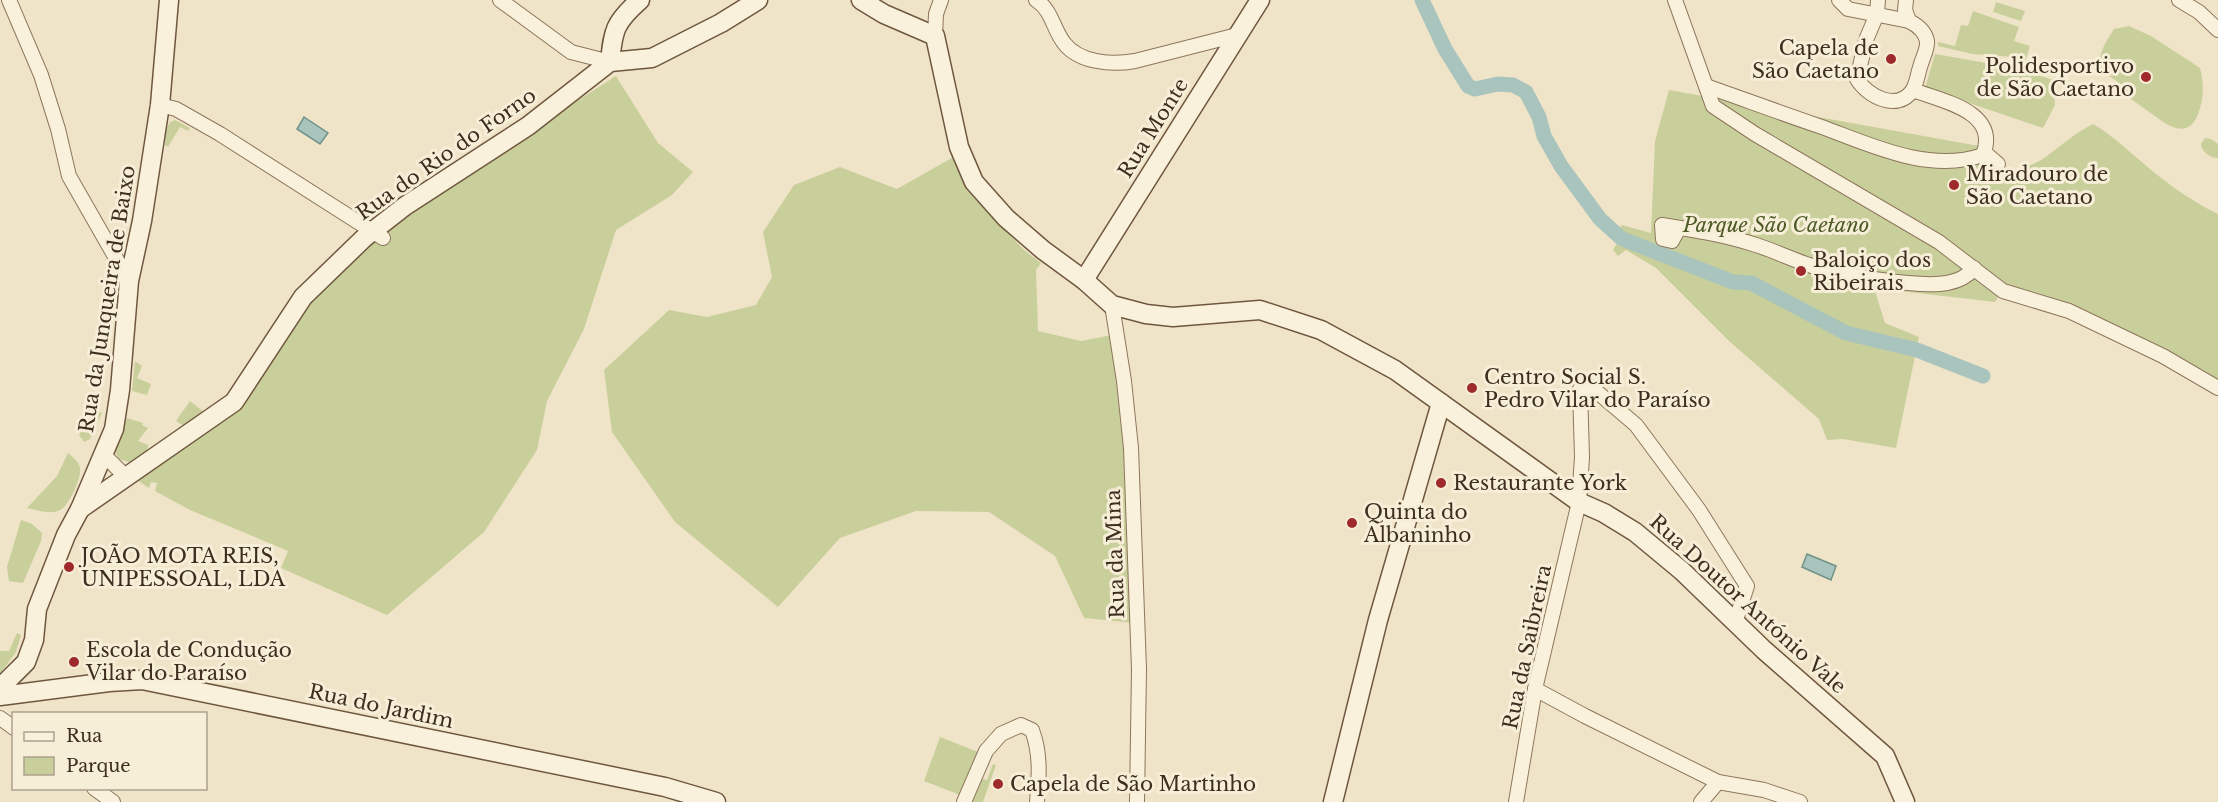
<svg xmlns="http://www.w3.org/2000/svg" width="2218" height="802" font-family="'Libre Baskerville',serif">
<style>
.green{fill:#c9cf9b}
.water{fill:#a9c4bc;stroke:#6f938a;stroke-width:1.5}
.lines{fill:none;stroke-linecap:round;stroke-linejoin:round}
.canal{stroke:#a9c4bc;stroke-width:15}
.street-casing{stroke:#8d765c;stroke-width:16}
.secondary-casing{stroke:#6f573f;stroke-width:21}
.street{stroke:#faf1dc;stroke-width:14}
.secondary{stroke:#faf1dc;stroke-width:18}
.poi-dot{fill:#9e2a2b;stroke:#f7eed8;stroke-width:2}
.labels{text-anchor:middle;stroke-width:6;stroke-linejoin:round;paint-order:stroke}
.poi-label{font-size:20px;fill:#3d2e20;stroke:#f7eed8;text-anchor:start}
.street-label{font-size:20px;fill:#3d2e20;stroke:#f7eed8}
.park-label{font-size:20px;font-style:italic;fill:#4d5a26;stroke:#f7eed8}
</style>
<rect width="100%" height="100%" fill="#f0e4c8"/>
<g class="green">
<path d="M 1996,2 L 2025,11 L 2021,21 L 1993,12 Z"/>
<path d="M 1973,11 L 2019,27 L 2014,41 L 2030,46 L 2025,62 L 2013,57 L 1972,54 L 1938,46 L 1938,42 L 1955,46 L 1961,25 L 1968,26 Z"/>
<path d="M 2129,26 L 2151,36 L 2200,68 C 2204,83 2204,100 2198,114 C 2186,144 2162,121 2145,109 C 2135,102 2125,95 2115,87 L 2118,82 L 2103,72 L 2101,73 C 2096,57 2105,43 2114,29 Z"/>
<path d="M 1935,54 L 2015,68 L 2053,80 L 2055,105 L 2043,128 L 1925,88 Z"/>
<path d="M 616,76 L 658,143 L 693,172 L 672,195 L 616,230 L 584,329 L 547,401 L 537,450 L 484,532 L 387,615 L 281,568 L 288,551 L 190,510 L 155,491 L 157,483 L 151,482 L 149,488 L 137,480 L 154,464 L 238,409 L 247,400 L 306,303 L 385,230 L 498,151 Z"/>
<path d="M 1669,90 L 1979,146 L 2004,182 C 2017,166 2025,169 2041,160 C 2059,148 2073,134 2093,124 C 2110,134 2123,146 2137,158 C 2161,179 2189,200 2218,214 L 2218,388 L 2162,356 L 2002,291 L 1995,302 L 1874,288 L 1885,323 L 1919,337 L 1896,448 L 1843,439 L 1827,440 L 1819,419 L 1730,342 L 1656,268 L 1626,250 L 1618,256 L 1613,250 L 1617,243 L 1613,238 L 1622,225 L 1651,233 L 1655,141 Z"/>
<path d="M 175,120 L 190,128 L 188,131 L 180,127 L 168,147 L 165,145 L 166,130 L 170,122 Z"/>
<path d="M 2205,138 L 2211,139 L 2218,144 L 2218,158 C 2211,159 2201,151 2201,144 Z"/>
<path d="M 957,155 L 966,189 L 1024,250 L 1041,263 L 1036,270 L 1038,331 L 1081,341 L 1112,335 L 1122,404 L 1135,623 L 1084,618 L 1055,556 L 989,512 L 916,511 L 840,538 L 778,607 L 675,522 L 612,432 L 604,370 L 669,310 L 707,317 L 756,305 L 772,277 L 763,232 L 794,185 L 840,167 L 897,189 Z"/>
<path d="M 135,361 L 142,366 L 137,378 L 151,384 L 147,395 L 132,391 Z"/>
<path d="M 190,401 L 204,412 L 184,426 L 176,421 Z"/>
<path d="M 91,408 L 102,413 L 90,439 L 84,442 L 79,435 Z"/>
<path d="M 127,418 L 143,423 L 142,425 L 148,428 L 138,441 L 148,445 L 147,453 L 132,463 L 119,459 L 114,450 Z"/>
<path d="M 68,453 C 72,457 79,461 80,468 C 82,477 69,506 60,510 C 51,515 37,510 27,508 L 57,476 Z"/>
<path d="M 21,520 L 32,524 L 42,533 L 41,541 L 23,583 L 9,581 L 7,567 Z"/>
<path d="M 17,633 L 21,635 L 16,652 L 0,674 L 0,651 L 9,651 Z"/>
<path d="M 940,737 L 978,752 L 960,795 L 924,781 Z"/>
<path d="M 993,764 L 996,765 L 983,802 L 967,802 L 977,777 L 987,780 Z"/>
</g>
<g class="water">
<path d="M 304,117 L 328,133 L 320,144 L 297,129 Z"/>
<path d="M 1807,554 L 1836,566 L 1831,580 L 1802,567 Z"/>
</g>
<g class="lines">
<path class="canal" d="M 1422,0 L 1445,49 L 1468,86 L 1475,89 L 1498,84 L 1513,85 L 1526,92 L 1539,117 L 1544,136 L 1561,166 L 1600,219 L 1621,238 L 1630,242 L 1733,282 L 1751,283 L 1846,333 L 1917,350 L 1983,376"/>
<defs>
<g id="street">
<path d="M 9,0 L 41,75 L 58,129 L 69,176 L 129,281"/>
<path d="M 500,0 L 571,52 L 610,62"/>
<path d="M 1036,0 C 1052,10 1053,29 1064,43 C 1079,63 1112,65 1135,61 L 1237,35"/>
<path d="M 1675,0 L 1713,106 L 1755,134 L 1939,242 L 2003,291 L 2069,311 L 2163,356 L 2218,388"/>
<path d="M 1839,0 L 1848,9 L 1909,21"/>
<path d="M 1878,0 L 1877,14 L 1866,40 L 1857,79 C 1867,96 1897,112 1912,91 C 1917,84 1918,72 1921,64 C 1923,57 1928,48 1927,41 C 1925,31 1917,25 1909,21 L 1905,10 L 1906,0"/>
<path d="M 2179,0 L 2199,12 L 2218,30"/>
<path d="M 935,36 L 936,14 L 941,0"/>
<path d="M 1706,86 C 1743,99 1781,113 1819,126 C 1869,144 1928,174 1983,155 C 2000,111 1942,101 1913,90"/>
<path d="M 160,105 L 176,109 L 220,134 L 383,238"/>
<path d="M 1984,152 L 1998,164"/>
<path d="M 1679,228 L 1672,241 L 1663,239 L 1662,225 C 1694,230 1726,235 1756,245 C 1775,251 1793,260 1812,266 C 1840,275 1919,288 1947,283 C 1959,281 1967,277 1974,268"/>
<path d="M 1112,305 L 1124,381 L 1131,448 L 1139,669 L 1137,802"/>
<path d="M 104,455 L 125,476"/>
<path d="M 1535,689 L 1585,716 L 1718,782 L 1764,790 L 1800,802"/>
<path d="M 0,718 L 14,728"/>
<path d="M 94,788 L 113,802"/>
<path d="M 964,802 L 986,751 L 1001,734 L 1021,725 L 1032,730 C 1041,754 1039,777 1037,802"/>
<path d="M 1516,802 L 1535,689 L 1579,502 L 1582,457 L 1580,389 L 1587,388 L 1596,391 L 1636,425 L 1699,510 L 1747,586 L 1735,623"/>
<path d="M 1701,802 L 1718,782"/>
</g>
<g id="secondary">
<path d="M 861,0 L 884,14 L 935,36 L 959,147 L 974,182 L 1006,218 L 1043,250 L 1084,280 L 1112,305 L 1146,314 L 1173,317 L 1260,310 L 1321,330 L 1395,370 L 1579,502 L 1604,513 L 1635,532 L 1682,571 L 1764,650 L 1885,756 L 1905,802"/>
<path d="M 610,62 C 613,30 615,22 640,0"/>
<path d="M 1084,280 L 1260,0"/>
<path d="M 80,509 L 234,402 L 303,297 L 364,238 L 405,206 L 528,126 L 610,62 L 652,58 L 721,23 L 758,0"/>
<path d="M 0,688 L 26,662 L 34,640 L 37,609 L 66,535 L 80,509 L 114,429 L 120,390 L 129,281 L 142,221 L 160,105 L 169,0"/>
<path d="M 0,696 L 109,682 L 142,680 L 665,787 L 716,802"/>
<path d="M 1333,802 L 1378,620 L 1441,403"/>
</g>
</defs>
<use href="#street" class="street-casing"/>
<use href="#secondary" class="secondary-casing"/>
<use href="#street" class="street"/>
<use href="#secondary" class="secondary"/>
</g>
<g class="poi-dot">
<circle cx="1891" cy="59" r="6"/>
<circle cx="2146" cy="77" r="6"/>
<circle cx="1954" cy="185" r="6"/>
<circle cx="1801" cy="271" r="6"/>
<circle cx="1472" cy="388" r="6"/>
<circle cx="1441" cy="483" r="6"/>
<circle cx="1352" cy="523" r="6"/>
<circle cx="69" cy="567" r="6"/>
<circle cx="74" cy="662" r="6"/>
<circle cx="998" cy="784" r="6"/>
</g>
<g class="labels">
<g class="poi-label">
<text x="1879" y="55" text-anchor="end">Capela de<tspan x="1879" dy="23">São Caetano</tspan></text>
<text x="2134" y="73" text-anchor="end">Polidesportivo<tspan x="2134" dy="23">de São Caetano</tspan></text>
<text x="1966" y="181">Miradouro de<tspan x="1966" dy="23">São Caetano</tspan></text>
<text x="1813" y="267">Baloiço dos<tspan x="1813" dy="23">Ribeirais</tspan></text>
<text x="1484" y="384">Centro Social S.<tspan x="1484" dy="23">Pedro Vilar do Paraíso</tspan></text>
<text x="1453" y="490">Restaurante York</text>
<text x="1364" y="519">Quinta do<tspan x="1364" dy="23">Albaninho</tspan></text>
<text x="81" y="563">JOÃO MOTA REIS,<tspan x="81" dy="23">UNIPESSOAL, LDA</tspan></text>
<text x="86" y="657">Escola de Condução<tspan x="86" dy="23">Vilar do Paraíso</tspan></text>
<text x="1010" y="791">Capela de São Martinho</text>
</g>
<g class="street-label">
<text transform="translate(1153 128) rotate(-58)" y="7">Rua Monte</text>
<text transform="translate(446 154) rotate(-35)" y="7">Rua do Rio do Forno</text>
<text transform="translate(107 299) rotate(-81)" y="7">Rua da Junqueira de Baixo</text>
<text transform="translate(1115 554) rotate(-92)" y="7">Rua da Mina</text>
<text transform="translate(1748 604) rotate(42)" y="7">Rua Doutor António Vale</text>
<text transform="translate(1527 647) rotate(-78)" y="7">Rua da Saibreira</text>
<text transform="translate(381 706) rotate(12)" y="7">Rua do Jardim</text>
</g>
<g class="park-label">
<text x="1776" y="232">Parque São Caetano</text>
</g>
</g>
<rect x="12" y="712" width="195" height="78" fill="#f7eed8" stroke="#ada18e" stroke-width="1.5"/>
<rect x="24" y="732" width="30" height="9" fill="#faf1dc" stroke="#ada18e" stroke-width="1.5"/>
<text x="66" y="742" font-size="18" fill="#3d2e20">Rua</text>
<rect x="24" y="757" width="30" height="18" fill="#c9cf9b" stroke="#ada18e" stroke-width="1.5"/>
<text x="66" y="772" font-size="18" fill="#3d2e20">Parque</text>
</svg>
